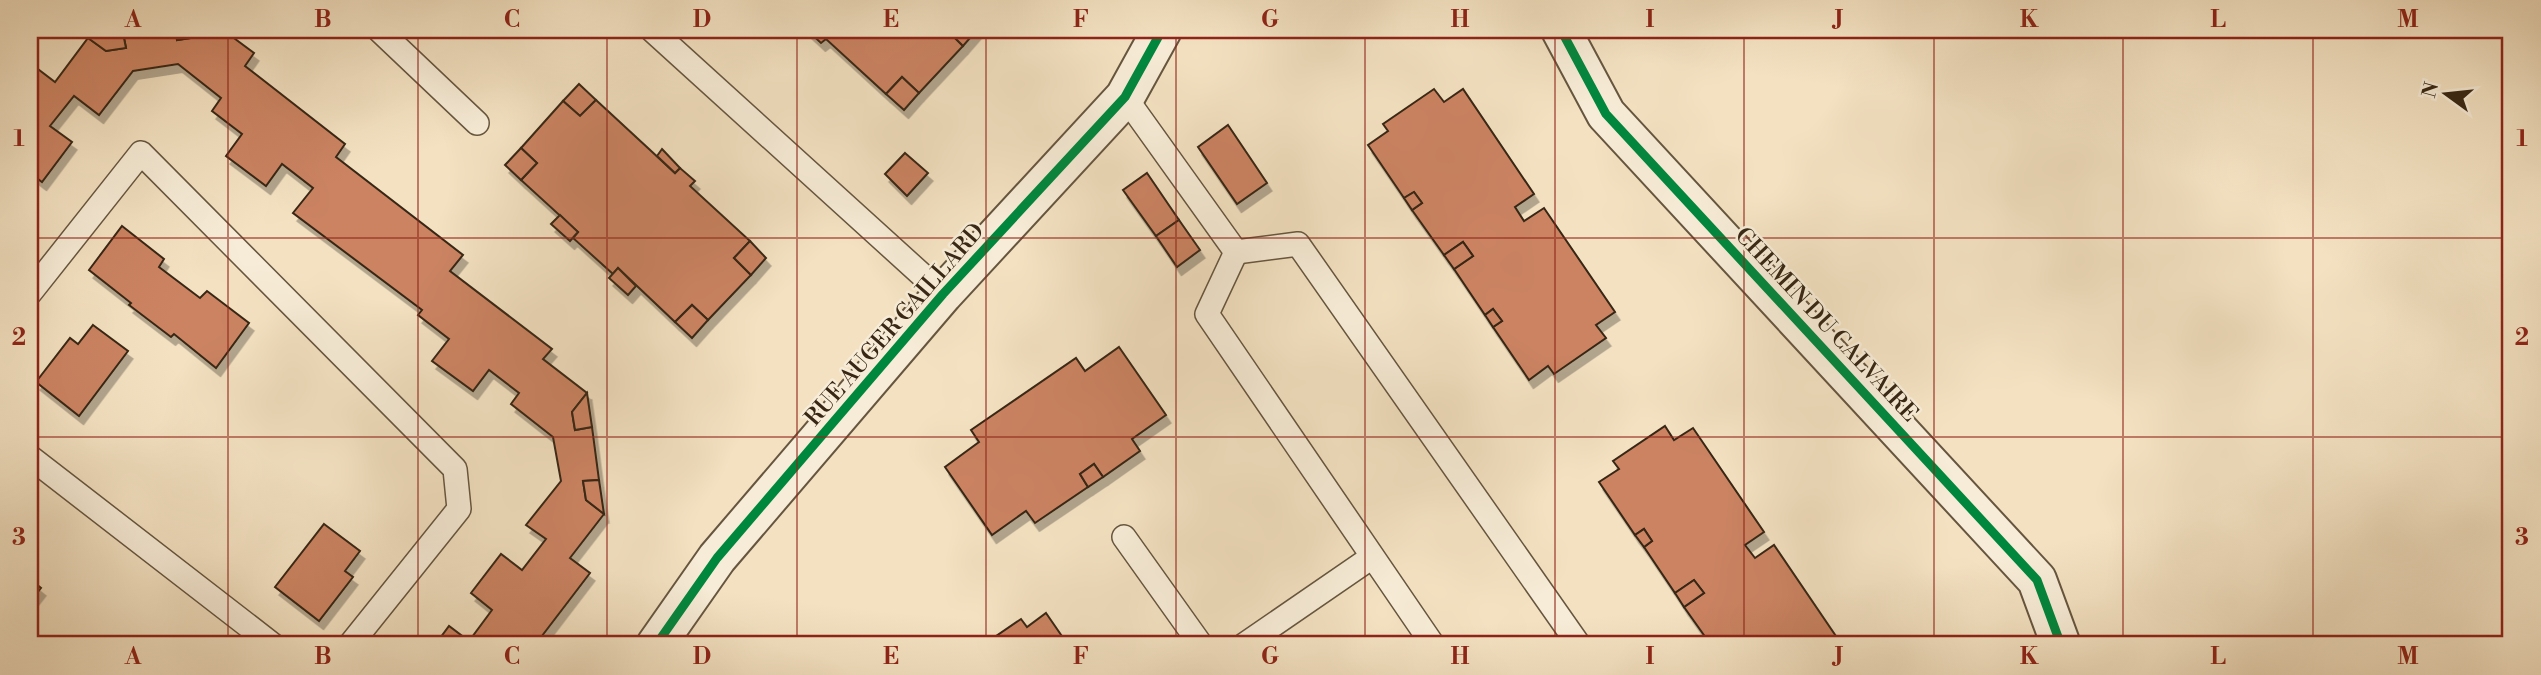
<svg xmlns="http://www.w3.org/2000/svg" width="2541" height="675" font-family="'Libre Bodoni',serif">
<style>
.building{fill:#cb8362;stroke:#372714;stroke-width:2;filter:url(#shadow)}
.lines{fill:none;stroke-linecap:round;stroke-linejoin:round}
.service-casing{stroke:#66563f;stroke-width:26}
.minor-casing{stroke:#66563f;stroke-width:42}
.service{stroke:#f7ecd7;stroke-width:23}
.minor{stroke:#f7ecd7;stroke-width:38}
.cycleway-casing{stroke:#f7ecd7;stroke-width:13}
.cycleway{stroke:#00873e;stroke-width:9}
.grid{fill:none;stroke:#8f2418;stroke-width:2;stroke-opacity:0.55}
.labels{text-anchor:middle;stroke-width:5;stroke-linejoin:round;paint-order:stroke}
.street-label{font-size:23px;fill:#372714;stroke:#f7ecd7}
.neatline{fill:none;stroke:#8f2418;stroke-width:2.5}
.grid-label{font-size:23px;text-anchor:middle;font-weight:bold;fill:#8f2418}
</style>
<defs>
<filter id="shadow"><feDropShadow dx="4.5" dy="8" stdDeviation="0" flood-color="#0004"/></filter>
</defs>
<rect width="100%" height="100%" fill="#f3e1c1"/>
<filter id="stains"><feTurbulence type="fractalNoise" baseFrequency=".00286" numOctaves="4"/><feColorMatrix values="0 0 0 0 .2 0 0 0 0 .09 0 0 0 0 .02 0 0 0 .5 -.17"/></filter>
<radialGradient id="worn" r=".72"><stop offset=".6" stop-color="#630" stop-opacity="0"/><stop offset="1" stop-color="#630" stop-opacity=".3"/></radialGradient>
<g class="building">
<path d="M 144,30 L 176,30 L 177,40 L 197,37 L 203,30 L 223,30 L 254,53 L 245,66 L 345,144 L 336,157 L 463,255 L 450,271 L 552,349 L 543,359 L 587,393 L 572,412 L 575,430 L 592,427 L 599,480 L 583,481 L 586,500 L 604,514 L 570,558 L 590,573 L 535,645 L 435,645 L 449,626 L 469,641 L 492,610 L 471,593 L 501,554 L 522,570 L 546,539 L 526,525 L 561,481 L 553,437 L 511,404 L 519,393 L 489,370 L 473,391 L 432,361 L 449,339 L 418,315 L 422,310 L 293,213 L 313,188 L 282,164 L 266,186 L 226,156 L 242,134 L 212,111 L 221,98 L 178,64 L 133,71 L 99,115 L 74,96 L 50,126 L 72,142 L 42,182 L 30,173 L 30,63 L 55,82 L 88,38 L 106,51 L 126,48 L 123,33 Z"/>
<path d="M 176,30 L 203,30 L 197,37 L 177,40 Z"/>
<path d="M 807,30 L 947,30 L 963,46 L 919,93 L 902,77 L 886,94 L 826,39 L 821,43 Z"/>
<path d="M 947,30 L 977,30 L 963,46 Z"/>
<path d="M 123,33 L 126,48 L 106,51 L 88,38 Z"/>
<path d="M 902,77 L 919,93 L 904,110 L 886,94 Z"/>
<path d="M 579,84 L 596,100 L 580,116 L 563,101 Z"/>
<path d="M 1434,89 L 1444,102 L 1463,89 L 1534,194 L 1515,207 L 1524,221 L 1544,208 L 1615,312 L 1596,325 L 1606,338 L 1554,374 L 1548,366 L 1529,380 L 1493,327 L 1502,321 L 1493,309 L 1485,315 L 1454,269 L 1473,256 L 1463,242 L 1444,255 L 1412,210 L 1422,203 L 1414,192 L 1404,198 L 1368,145 L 1388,131 L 1383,124 Z"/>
<path d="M 596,100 L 675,173 L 680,168 L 695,181 L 690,186 L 750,241 L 734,258 L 751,275 L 708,320 L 692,305 L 675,322 L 618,268 L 613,274 L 573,238 L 578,232 L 521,180 L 537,163 L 521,148 L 563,101 L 580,116 Z"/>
<path d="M 1228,125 L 1267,183 L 1237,204 L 1198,147 Z"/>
<path d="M 521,148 L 537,163 L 521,180 L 505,165 Z"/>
<path d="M 662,149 L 680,168 L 675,173 L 657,156 Z"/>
<path d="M 905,153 L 928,173 L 907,196 L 885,174 Z"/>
<path d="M 1147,173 L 1179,220 L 1156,236 L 1123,190 Z"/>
<path d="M 1414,192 L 1422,203 L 1412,210 L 1404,198 Z"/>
<path d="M 560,215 L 578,232 L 570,241 L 551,224 Z"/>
<path d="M 1179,220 L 1200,250 L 1177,267 L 1156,236 Z"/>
<path d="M 122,226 L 164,259 L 159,267 L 200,298 L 207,291 L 249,323 L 216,368 L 174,334 L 171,337 L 129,305 L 131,303 L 89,270 Z"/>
<path d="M 750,241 L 766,258 L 751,275 L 734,258 Z"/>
<path d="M 1463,242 L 1473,256 L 1454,269 L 1444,255 Z"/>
<path d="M 618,268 L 636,286 L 628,295 L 609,278 Z"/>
<path d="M 692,305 L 708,320 L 692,338 L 675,322 Z"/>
<path d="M 1493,309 L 1502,321 L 1493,327 L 1485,315 Z"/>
<path d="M 93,325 L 128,351 L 79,416 L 36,382 L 70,338 L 78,344 Z"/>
<path d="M 1119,347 L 1166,415 L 1132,439 L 1140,451 L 1103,477 L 1094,464 L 1080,474 L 1088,487 L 1035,523 L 1026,511 L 992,535 L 945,467 L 979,442 L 971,430 L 1076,358 L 1085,371 Z"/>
<path d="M 587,393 L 592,427 L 575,430 L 572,412 Z"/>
<path d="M 1665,426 L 1674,440 L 1693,428 L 1764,532 L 1745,545 L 1755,558 L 1774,545 L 1842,645 L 1711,645 L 1684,607 L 1704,593 L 1694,580 L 1675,593 L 1644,547 L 1652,541 L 1644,529 L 1635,535 L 1599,482 L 1619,469 L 1613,461 Z"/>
<path d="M 1094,464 L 1103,477 L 1088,487 L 1080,474 Z"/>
<path d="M 599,480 L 604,514 L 586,500 L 583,481 Z"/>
<path d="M 324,524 L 360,551 L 345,571 L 353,577 L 319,621 L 275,587 Z"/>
<path d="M 1644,529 L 1652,541 L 1644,547 L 1635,535 Z"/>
<path d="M 30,579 L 41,588 L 30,602 Z"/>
<path d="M 1694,580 L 1704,593 L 1684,607 L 1675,593 Z"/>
<path d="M 1046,613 L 1068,645 L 983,645 L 1021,619 L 1027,627 Z"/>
</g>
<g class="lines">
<defs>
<g id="service">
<path d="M 379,30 L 477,123"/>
<path d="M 652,30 L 943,294"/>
<path d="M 1125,97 L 1236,252"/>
<path d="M 1236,252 L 1298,244 L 1579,645"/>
<path d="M 1236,252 L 1207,314 L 1433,645"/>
<path d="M 30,293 L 141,153 L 455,469 L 459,509 L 350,645"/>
<path d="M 30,457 L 273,645"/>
<path d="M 1124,537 L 1201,645"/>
<path d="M 1244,645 L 1372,557"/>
</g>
<g id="minor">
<path d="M 1561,30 L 1606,114 L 2037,580 L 2061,645"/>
<path d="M 656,645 L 717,558 L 943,294 L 1125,97 L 1162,30"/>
</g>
</defs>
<use href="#service" class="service-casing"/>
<use href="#minor" class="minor-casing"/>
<use href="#service" class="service"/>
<use href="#minor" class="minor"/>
<defs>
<g id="cycleway">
<path d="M 1561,30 L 1606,114 L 2037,580 L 2061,645"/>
<path d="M 656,645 L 717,558 L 943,294 L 1125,97 L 1162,30"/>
</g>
</defs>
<use href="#cycleway" class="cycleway-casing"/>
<use href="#cycleway" class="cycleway"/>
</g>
<path class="grid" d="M 228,30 L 228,645M 418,30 L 418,645M 607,30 L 607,645M 797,30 L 797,645M 986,30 L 986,645M 1176,30 L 1176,645M 1365,30 L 1365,645M 1555,30 L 1555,645M 1744,30 L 1744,645M 1934,30 L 1934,645M 2123,30 L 2123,645M 2313,30 L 2313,645M 30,238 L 2511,238M 30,437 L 2511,437"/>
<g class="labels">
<g class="street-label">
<text transform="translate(894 324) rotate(-49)" y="8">RUE AUGER GAILLARD</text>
<text transform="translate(1827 324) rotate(47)" y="8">CHEMIN DU CALVAIRE</text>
</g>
</g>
<rect width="2541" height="675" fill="none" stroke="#f3e1c1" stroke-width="77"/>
<g transform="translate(2446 94) rotate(285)" stroke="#f7ecd7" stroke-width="5" paint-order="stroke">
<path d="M0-5L12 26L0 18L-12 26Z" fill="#372714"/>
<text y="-10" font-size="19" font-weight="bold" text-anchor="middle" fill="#372714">N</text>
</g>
<rect x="38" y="38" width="2464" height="598" class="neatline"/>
<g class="grid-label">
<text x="133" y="27">A</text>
<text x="323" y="27">B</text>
<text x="512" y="27">C</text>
<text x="702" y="27">D</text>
<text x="891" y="27">E</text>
<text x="1081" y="27">F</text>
<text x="1270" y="27">G</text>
<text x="1460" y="27">H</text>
<text x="1650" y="27">I</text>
<text x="1839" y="27">J</text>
<text x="2029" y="27">K</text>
<text x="2218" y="27">L</text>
<text x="2408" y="27">M</text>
<text x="19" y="146">1</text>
<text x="2522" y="146">1</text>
<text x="19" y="345">2</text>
<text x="2522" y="345">2</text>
<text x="19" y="545">3</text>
<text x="2522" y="545">3</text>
<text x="133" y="664">A</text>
<text x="323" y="664">B</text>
<text x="512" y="664">C</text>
<text x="702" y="664">D</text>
<text x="891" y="664">E</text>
<text x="1081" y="664">F</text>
<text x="1270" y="664">G</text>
<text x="1460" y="664">H</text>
<text x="1650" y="664">I</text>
<text x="1839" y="664">J</text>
<text x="2029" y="664">K</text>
<text x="2218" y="664">L</text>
<text x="2408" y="664">M</text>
</g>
<rect width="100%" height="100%" filter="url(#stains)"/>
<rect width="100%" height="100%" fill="url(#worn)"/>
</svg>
